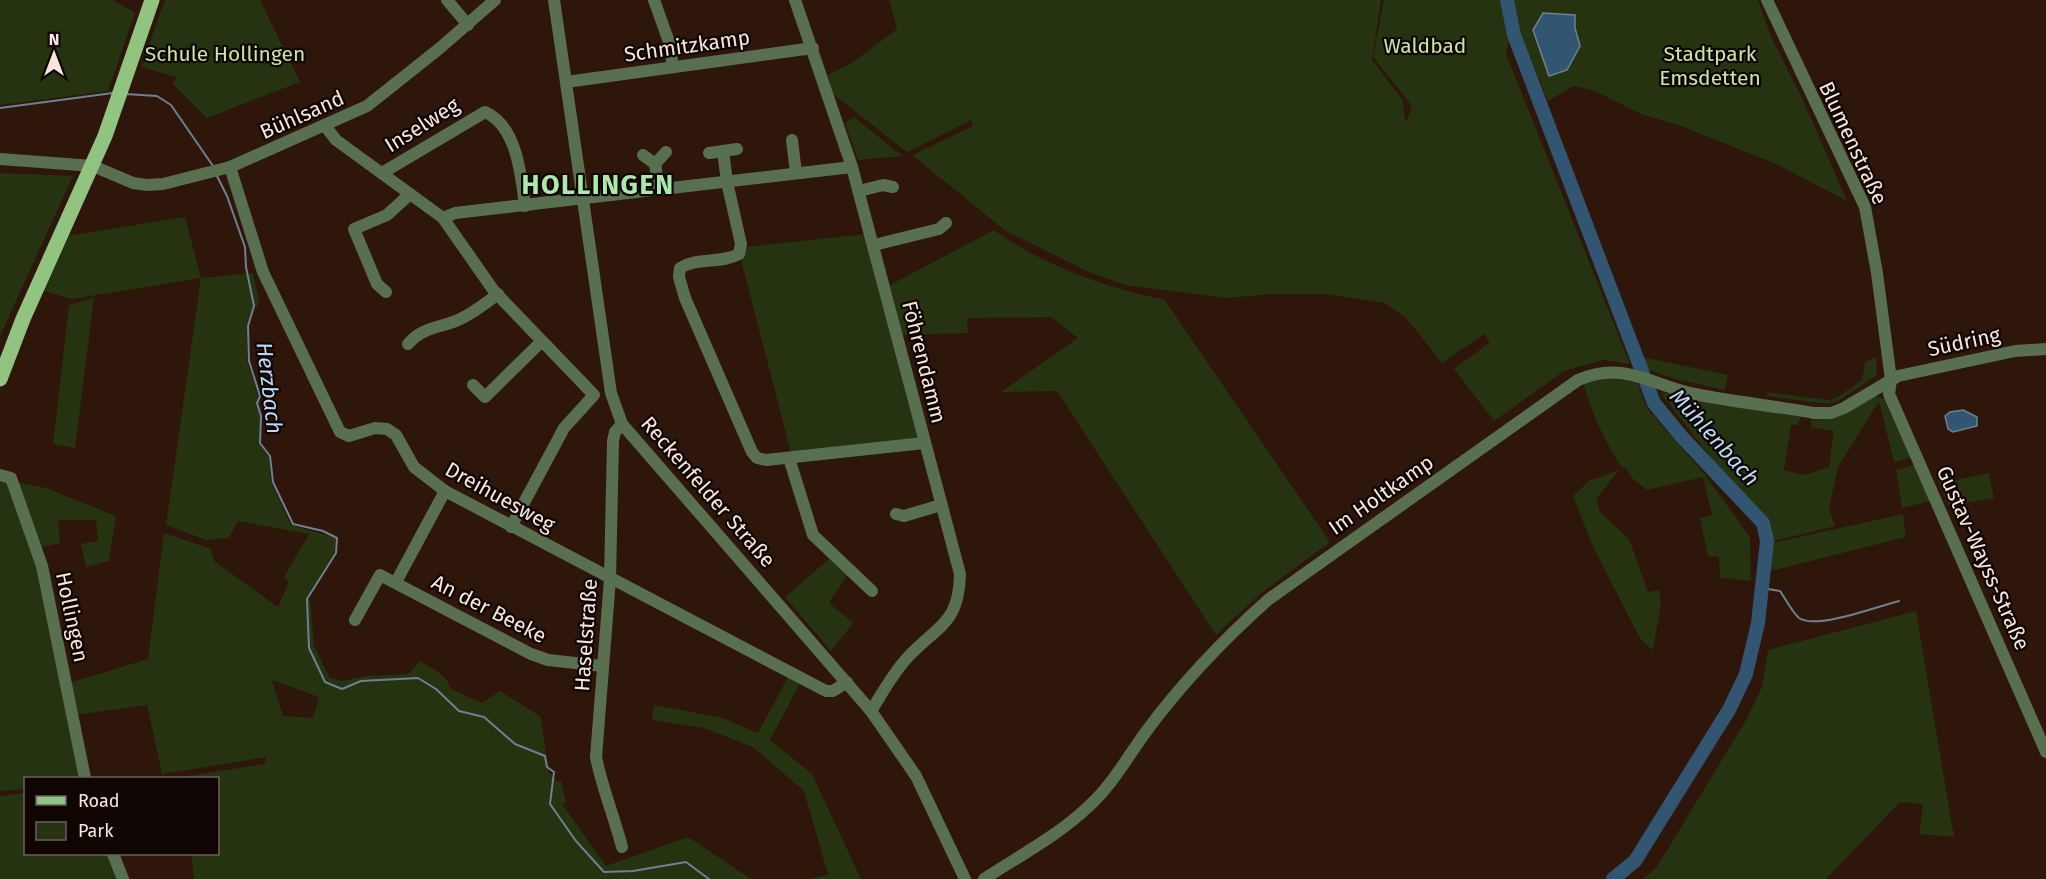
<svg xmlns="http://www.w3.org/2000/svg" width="2046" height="879" font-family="'Fira Sans',sans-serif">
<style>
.green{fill:#253311;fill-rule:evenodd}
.water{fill:#325672;stroke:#6d8192;stroke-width:1.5}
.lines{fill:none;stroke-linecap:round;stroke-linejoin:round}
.stream{stroke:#6d8192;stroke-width:2}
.river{stroke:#325672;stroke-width:14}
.minor{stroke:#586f50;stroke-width:12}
.major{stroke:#91c381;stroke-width:15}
.labels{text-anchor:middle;stroke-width:4.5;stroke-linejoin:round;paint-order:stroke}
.street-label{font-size:21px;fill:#f8e6de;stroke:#0f0603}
.park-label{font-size:21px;fill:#c7e6a4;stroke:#0f0603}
.water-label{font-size:22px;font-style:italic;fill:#b7daf8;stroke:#0f0603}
.district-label{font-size:27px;font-weight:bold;letter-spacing:1.5px;fill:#ace7ac;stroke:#0f0603}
</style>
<rect width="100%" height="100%" fill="#2f160a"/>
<g class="green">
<path d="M 0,0 L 113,0 L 135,13 L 108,91 L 0,105 Z"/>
<path d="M 165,0 L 260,0 L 300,82 L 207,118 L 173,84 L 176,77 L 141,67 Z"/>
<path d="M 889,0 L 1381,0 L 1372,60 L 1402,99 L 1406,123 L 1412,106 L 1373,57 L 1384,0 L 1758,0 L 1771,37 L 1803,100 L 1847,201 L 1776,164 L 1681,126 L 1641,114 L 1593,90 L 1573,86 L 1548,101 L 1528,53 L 1512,23 L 1506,54 L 1630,364 L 1603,360 L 1564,371 L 1494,421 L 1454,369 L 1490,342 L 1484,334 L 1442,363 L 1406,318 L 1385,303 L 1324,294 L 1271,294 L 1227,298 L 1125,285 L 1089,272 L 1006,231 L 912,155 L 973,126 L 971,120 L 907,152 L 833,94 L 828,75 L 852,63 L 897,29 Z"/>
<path d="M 854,117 L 902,156 L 858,160 L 845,123 Z"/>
<path d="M 0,173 L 73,176 L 0,336 Z"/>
<path d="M 185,217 L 201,278 L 253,273 L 259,299 L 257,307 L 253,306 L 247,325 L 247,361 L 258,395 L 256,403 L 260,416 L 259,443 L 269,457 L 271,482 L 291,525 L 336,538 L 334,554 L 306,599 L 310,600 L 314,646 L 330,678 L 342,681 L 366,676 L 408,674 L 420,661 C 432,668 447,675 451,689 L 482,703 L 500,691 L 541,717 L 548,771 L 557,782 L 561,781 L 566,803 L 562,804 L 606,866 L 688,837 L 751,879 L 194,879 L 191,854 L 218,854 L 218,778 L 181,777 L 264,764 L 267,757 L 162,774 L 147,705 L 75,715 L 69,683 L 148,659 L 164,533 L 211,549 L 214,561 L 278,607 L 289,582 L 284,577 L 309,534 L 238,521 L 229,538 L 206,540 L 166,525 L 201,278 L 72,299 L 41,290 L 67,236 ZM 272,680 L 319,697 L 313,718 L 283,716 Z"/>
<path d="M 994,230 C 1039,263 1109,290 1164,299 L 1330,542 L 1260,594 L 1216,635 L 1057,391 L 1001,392 L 1078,338 L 1051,317 L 967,318 L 968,333 L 901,335 L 890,285 Z"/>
<path d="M 866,234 L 920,440 L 791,453 L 741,260 L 747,247 Z"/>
<path d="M 94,298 L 75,448 L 53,444 L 69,305 Z"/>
<path d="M 1642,357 L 1728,375 L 1725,390 L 1675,379 L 1647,369 Z"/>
<path d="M 1876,357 L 1877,375 L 1838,401 L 1828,404 L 1767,396 L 1767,392 L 1827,400 L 1836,398 L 1862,380 L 1865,362 Z"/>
<path d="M 1593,377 L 1636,379 L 1647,408 L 1705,475 L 1750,537 L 1751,581 L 1720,578 L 1719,557 L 1708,556 L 1700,518 L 1712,515 L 1703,477 L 1647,490 L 1633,479 L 1625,467 L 1622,468 C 1604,440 1592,414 1583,382 Z"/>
<path d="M 1660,392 L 1800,417 L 1798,425 L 1791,425 L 1784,470 L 1805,475 L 1829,467 L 1834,431 L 1811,427 L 1811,420 C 1841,419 1851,411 1874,395 L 1884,399 L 1911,458 L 1894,462 L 1879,401 L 1838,467 L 1829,509 L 1835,526 L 1770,542 L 1764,518 L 1722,472 Z"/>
<path d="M 1914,465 L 1930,501 L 1902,508 L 1896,470 Z"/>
<path d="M 1619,470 L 1596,499 L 1600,512 L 1629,539 L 1648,592 L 1659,590 L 1661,603 L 1653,650 L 1641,640 L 1593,547 L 1573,496 L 1589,481 Z"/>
<path d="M 1989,473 L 1994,498 L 1949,506 L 1936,477 L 1944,475 L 1947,482 Z"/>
<path d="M 0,479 L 9,481 L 40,568 L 84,778 L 26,778 L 25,789 L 0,791 Z"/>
<path d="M 15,482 L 46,488 L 116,516 L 109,561 L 86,567 L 81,544 L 98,541 L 96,520 L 58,520 L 60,543 L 39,548 Z"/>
<path d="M 1903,514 L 1906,537 L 1771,571 L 1772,543 Z"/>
<path d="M 829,559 L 847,575 L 829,603 L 853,623 L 831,651 L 785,597 Z"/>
<path d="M 1916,611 L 1954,837 L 1919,834 L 1923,804 L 1900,802 L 1826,879 L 1643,879 L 1657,867 L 1746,720 L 1762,687 L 1768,650 Z"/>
<path d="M 788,677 L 800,683 L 770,740 L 812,774 L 861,879 L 808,879 L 828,875 L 804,791 L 753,747 L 704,728 L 652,720 L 654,705 L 723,718 L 758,733 Z"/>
<path d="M 25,793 L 26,854 L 111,854 L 121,879 L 0,879 L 0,796 Z"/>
</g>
<g class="water">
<path d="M 1543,13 L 1575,15 L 1575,28 L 1580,46 L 1567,70 L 1549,76 L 1533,30 Z"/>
<path d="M 1963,410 L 1977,417 L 1977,426 L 1953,432 L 1948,429 L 1945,416 L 1950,412 Z"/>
</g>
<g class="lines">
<g class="stream">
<path d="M 125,94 L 157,96 L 171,105 L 213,166"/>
<path d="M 0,108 L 113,93"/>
<path d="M 216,174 L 227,196 L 245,247 L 246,267 L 254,306 L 248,326 L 249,361 L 260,396 L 257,403 L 261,416 L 260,443 L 270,456 L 273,482 L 293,524 L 323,531 L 337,538 L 336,553 L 307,599 L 309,648 L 325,682 L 342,689 L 361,681 L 418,678 L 436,689 L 459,711 L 484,717 L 515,744 L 545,756 L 547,767 L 554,772 L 550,804 L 576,841 L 604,872 L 633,871 L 686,862 L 709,879"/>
<path d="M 1762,588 L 1780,591 C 1785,598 1792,612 1799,618 C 1816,630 1879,606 1899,601"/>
</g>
<path class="river" d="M 1507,0 L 1514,35 L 1654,403 L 1681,436 L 1763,523 L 1767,541 L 1758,623 L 1746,674 L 1730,708 L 1635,861 L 1613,879"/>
<g class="minor">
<path d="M 447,0 L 468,25"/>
<path d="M 554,0 L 611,393 L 622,424 L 871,711 L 916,776 L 965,879"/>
<path d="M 654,0 L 669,42 L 673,67"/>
<path d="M 795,0 L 852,167 L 960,574 C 959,624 938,625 908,657 C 893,673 883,692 871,711"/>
<path d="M 1767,0 L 1865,207 L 1877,273 L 1891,380 L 1889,394 L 2046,752"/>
<path d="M 566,82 L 813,48"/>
<path d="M 326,127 L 336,140 L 443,218 L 494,291 L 594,395 L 564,428 L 511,527"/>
<path d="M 792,140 L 796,173"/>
<path d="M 723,151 L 727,182 L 741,244 L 739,254 C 721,264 698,257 680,268 L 679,277 L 685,298 L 752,452 L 757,458 L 766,460 L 924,443"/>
<path d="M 709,153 L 737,149"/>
<path d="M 643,155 L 655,164 L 666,152"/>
<path d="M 0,159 L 93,166 L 133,183 L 147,185 L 163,184 L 230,167 L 367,106 L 440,48 L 495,0"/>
<path d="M 655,164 L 659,189"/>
<path d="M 230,167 L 263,272 L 340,432 L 349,436 L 375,428 L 387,429 L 396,435 L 414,467 L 445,491 L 826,691 L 833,691 L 847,682"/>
<path d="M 382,173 L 485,112 C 517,126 521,175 525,206"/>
<path d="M 859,191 L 883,185 L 893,187"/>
<path d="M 443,218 L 455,213 L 852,167"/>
<path d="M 874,245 L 939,229 L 946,223"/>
<path d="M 386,292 L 377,284 L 354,229 L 387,215 L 410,194"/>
<path d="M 408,344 C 422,327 440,328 458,320 C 472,314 485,304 498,294"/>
<path d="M 473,385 L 485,397 L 541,342"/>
<path d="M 789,458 L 813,535 L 872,591"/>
<path d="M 0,475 L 11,478 L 42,566 L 85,778"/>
<path d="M 896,514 L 904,516 L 941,505"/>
<path d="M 396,582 L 445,491"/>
<path d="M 355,620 L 380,575 L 531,654 L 548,660 L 603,666"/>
<path d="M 622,847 C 614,816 602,788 596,757 L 610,579 L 613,441 L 615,432 L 622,424"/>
<path d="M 113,854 L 123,879"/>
<path d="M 984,879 C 1019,856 1059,835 1089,806 C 1112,785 1127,758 1145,733 C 1181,684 1223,640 1269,599 L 1578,380 C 1624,360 1651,385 1695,394 C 1734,402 1775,406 1814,413 L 1831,413 L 1844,408 L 1898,376 L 2015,351 L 2046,349"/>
</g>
<path class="major" d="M 0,379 L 23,319 L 105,136 L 152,0"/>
</g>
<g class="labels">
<g class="street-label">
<text transform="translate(687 46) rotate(-8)" y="7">Schmitzkamp</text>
<text transform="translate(302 115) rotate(-24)" y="7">Bühlsand</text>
<text transform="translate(422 125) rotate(-32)" y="7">Inselweg</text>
<text transform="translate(1853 143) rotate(65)" y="7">Blumenstraße</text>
<text transform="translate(1964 342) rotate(-12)" y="7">Südring</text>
<text transform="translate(924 362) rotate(76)" y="7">Föhrendamm</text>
<text transform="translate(708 492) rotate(49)" y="7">Reckenfelder Straße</text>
<text transform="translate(1381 495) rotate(-35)" y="7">Im Holtkamp</text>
<text transform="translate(500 497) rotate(29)" y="7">Dreihuesweg</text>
<text transform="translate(1983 558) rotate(66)" y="7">Gustav-Wayss-Straße</text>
<text transform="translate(489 609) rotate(27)" y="7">An der Beeke</text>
<text transform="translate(72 617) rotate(78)" y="7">Hollingen</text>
<text transform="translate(586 635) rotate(-86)" y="7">Haselstraße</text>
</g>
<g class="park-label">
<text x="1425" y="53">Waldbad</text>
<text x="225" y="61">Schule Hollingen</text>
<text x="1710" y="61">Stadtpark<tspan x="1710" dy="24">Emsdetten</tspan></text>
</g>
<g class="water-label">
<text transform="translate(270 388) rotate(83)" y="8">Herzbach</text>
<text transform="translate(1715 437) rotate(48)" y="8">Mühlenbach</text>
</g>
<g class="district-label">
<text x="598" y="194">HOLLINGEN</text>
</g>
</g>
<rect x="24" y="777" width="195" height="78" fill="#0f0603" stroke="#6c605b" stroke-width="1.5"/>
<rect x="36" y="796" width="30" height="9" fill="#91c381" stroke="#6c605b" stroke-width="1.5"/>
<text x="78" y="807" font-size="18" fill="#f8e6de">Road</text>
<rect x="36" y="822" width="30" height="18" fill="#253311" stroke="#6c605b" stroke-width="1.5"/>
<text x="78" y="837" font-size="18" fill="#f8e6de">Park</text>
<g transform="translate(54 54)" stroke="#0f0603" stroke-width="4.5" paint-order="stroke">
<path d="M0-4.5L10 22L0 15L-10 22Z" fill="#f8e6de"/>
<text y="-9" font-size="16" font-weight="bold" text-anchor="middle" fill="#f8e6de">N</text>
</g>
</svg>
